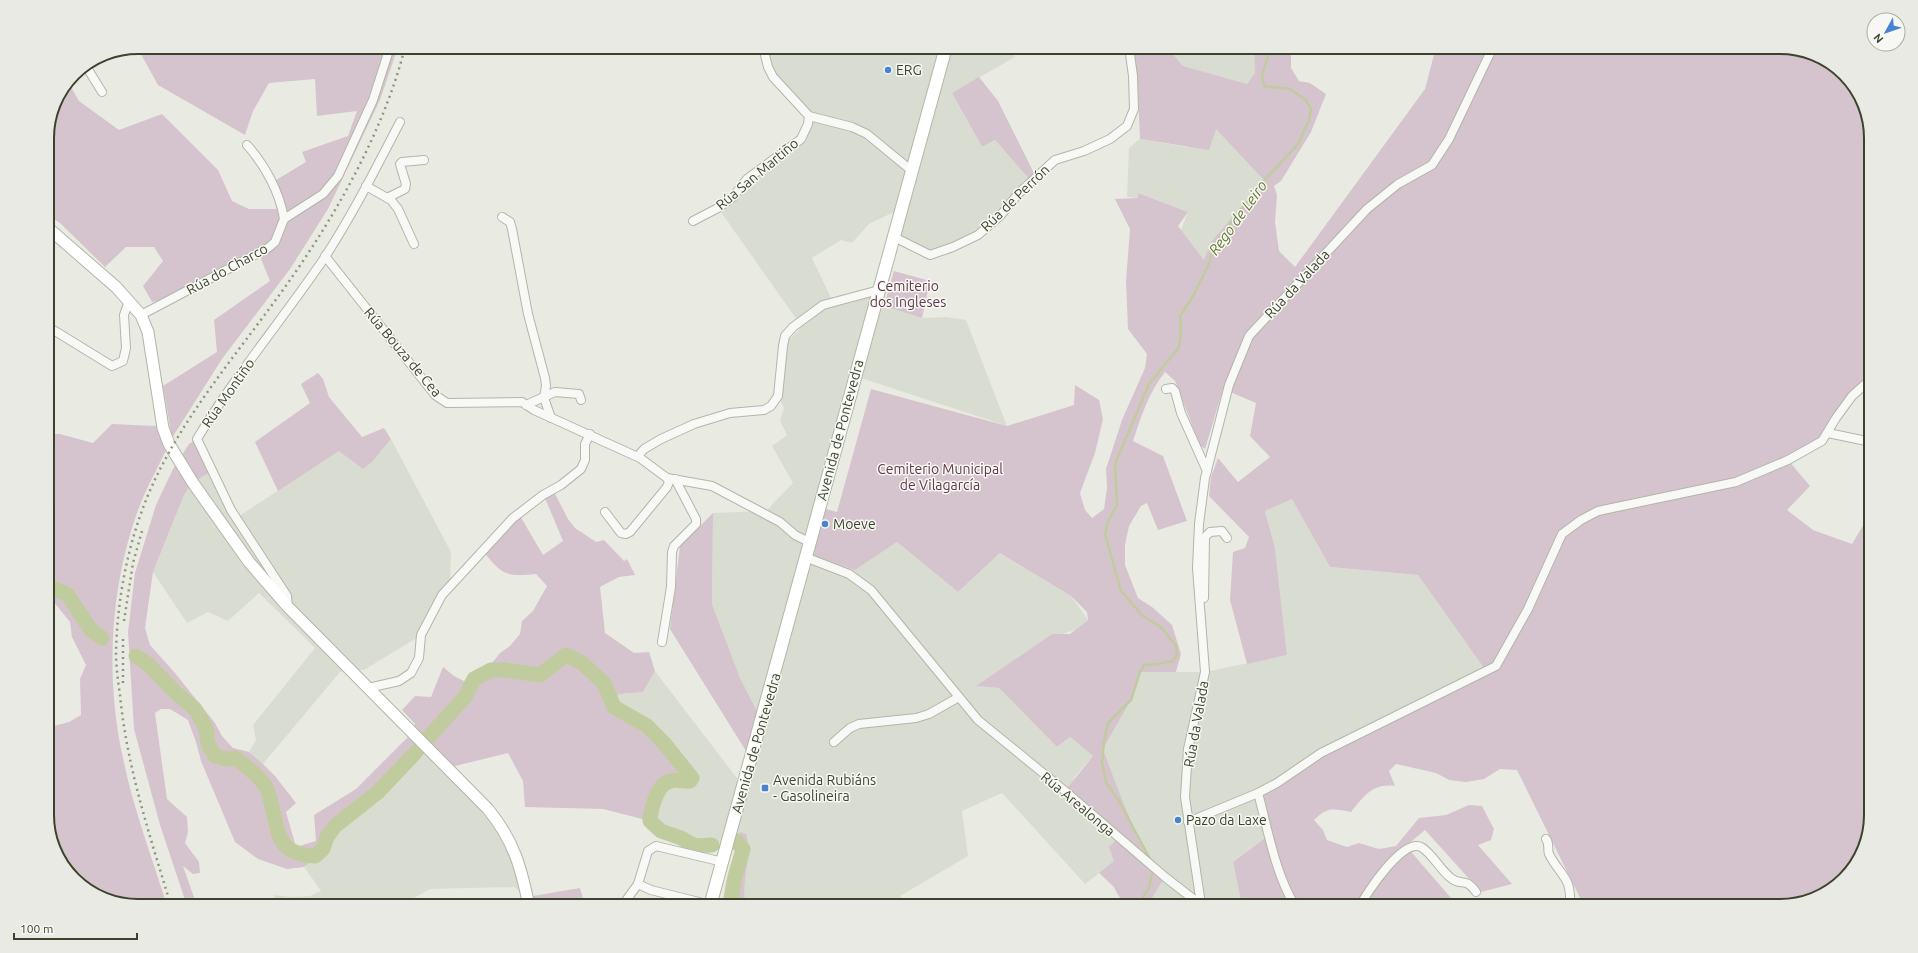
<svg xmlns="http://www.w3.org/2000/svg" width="1918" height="953" font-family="Ubuntu,sans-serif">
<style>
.built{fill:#d9ddd1}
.green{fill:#d5c4cd}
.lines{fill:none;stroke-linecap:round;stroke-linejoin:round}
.stream{stroke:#c1cc9e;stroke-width:2.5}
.river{stroke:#c1cc9e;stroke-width:15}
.minor-casing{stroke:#b1b6a8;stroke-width:10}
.secondary-casing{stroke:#b1b6a8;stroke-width:13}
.primary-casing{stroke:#b1b7a2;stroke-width:14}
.minor{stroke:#f8f9f6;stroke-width:8}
.secondary{stroke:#fff;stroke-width:11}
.primary{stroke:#fff;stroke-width:12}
.rail{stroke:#8d957c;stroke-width:2.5;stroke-dasharray:2 4;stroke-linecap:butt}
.poi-dot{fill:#4783d1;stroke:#f7f8f3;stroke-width:1.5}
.labels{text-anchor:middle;stroke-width:3;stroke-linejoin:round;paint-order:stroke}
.poi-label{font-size:14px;fill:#3b442a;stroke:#f7f8f3;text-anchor:start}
.street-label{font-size:14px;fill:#3b442a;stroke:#f7f8f3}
.park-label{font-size:14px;fill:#60374b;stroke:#f7f8f3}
.water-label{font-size:15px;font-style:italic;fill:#667933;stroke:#f7f8f3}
.rim{fill:none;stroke:#3b442a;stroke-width:2}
</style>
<rect width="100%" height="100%" fill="#e9ebe3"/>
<g class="built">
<path d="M 763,47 L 1011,47 L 1015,57 L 952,93 L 982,147 L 995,140 L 1031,181 L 978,235 L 930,255 L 894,237 L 899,216 L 892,213 L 869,224 L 852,243 L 841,240 L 812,258 L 834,304 L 872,295 L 884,306 L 922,318 L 946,317 L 966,320 L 1007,426 L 855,376 L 803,551 L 855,570 L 897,542 L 958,592 L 1000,553 L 1071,596 L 1088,620 L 1075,630 L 1045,639 L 977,686 L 999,688 L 1057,747 L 1070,737 L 1093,756 L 1074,778 L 1118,838 L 1115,861 L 1085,884 L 1002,793 L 962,811 L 968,856 L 900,896 L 906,906 L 736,906 L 743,849 L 735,840 L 695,846 L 661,831 L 650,821 L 652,805 L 664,783 L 672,780 L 690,781 L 692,777 L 664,743 L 647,726 L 614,707 L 611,700 L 620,694 L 643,692 L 655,671 L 743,786 L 762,721 L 740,678 L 712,604 L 713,513 L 766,511 L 793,483 L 772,446 L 787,435 L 780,421 L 784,408 L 778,396 L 784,340 L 791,338 L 802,327 L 718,208 L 801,139 L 809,116 L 768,67 Z"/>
<path d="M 1167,47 L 1254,47 L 1256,73 L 1247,84 L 1196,70 L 1183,66 Z"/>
<path d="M 1216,129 L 1267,177 L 1211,242 L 1204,261 L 1181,230 L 1188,212 L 1138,193 L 1138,198 L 1127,197 L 1129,148 L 1140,139 L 1186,147 Z"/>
<path d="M 391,439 L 451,552 L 450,587 L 421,639 L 415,639 L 364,670 L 340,672 L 263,764 L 249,752 L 256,740 L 253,725 L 315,648 L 259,593 L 228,621 L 208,612 L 187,623 L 153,572 L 184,495 L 193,483 L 212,471 L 236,518 L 339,451 L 373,461 Z"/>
<path d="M 1292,498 L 1330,567 L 1418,575 L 1486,671 L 1233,862 L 1242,906 L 1147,906 L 1164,877 L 1151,861 L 1129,821 L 1103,749 L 1131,700 L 1140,672 L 1205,672 L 1287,655 L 1275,548 L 1265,511 Z"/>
<path d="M 429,749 L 499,823 L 527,897 L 514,887 L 430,889 L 400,906 L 282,906 L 273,895 L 292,897 L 310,896 L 321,891 L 304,867 L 328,849 L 335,828 L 383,793 Z"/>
</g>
<g class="green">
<path d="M 137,47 L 398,47 L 380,100 L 328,209 L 290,269 L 222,359 L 172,438 L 163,386 L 217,352 L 214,320 L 270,281 L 259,254 L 173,299 L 152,302 L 143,286 L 163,261 L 154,247 L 126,247 L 105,267 L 60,223 L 47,215 L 47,133 L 54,103 L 68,82 L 79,101 L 119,130 L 162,114 L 218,170 L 232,201 L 249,209 L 282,209 L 277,195 L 276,180 L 306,162 L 302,152 L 348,136 L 357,111 L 317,116 L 315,79 L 269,83 L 253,111 L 245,135 L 158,85 Z"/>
<path d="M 1129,47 L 1167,47 L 1183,66 L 1247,84 L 1255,73 L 1254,47 L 1298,47 L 1291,54 L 1291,68 L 1299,81 L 1310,83 L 1326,94 L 1311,132 L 1281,181 L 1274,186 L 1277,195 L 1275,222 L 1279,251 L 1295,267 L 1425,89 L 1436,47 L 1779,47 L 1820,56 L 1856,88 L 1871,133 L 1871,379 L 1852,396 L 1822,441 L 1788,460 L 1810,486 L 1787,510 L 1813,530 L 1852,544 L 1871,512 L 1871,814 L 1862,855 L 1830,891 L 1780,906 L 1584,906 L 1517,770 L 1500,769 L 1484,779 L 1466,782 L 1449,780 L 1436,773 L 1396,764 L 1389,771 L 1395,786 C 1373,783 1364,796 1351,812 C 1333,809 1328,806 1314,820 L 1323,830 L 1327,840 L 1347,847 L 1359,843 L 1379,849 L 1396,846 L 1419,818 L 1446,815 L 1469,805 L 1482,806 L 1494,829 L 1491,840 L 1478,845 L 1512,884 L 1481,892 L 1425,830 L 1406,846 L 1458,906 L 1347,906 L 1343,899 L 1316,906 L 1242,906 L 1233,862 L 1269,835 L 1258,793 L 1321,753 L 1486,671 L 1418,575 L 1330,567 L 1292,499 L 1265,511 L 1275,548 L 1287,655 L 1247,664 L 1230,600 L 1233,552 L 1245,548 L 1249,537 L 1209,496 L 1211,477 L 1218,458 L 1238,482 L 1270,457 L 1250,436 L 1256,403 L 1223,389 L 1205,449 L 1200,445 L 1175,381 L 1165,372 C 1149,392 1141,416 1133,441 L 1163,456 L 1187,521 L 1158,530 L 1147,503 L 1141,506 L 1129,526 L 1125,545 L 1125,565 L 1138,598 L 1152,607 L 1172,625 L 1181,654 L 1176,672 L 1140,672 L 1131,700 L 1103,749 C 1120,794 1134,839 1165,877 L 1147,906 L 1113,906 L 1118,904 L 1120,898 L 1113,886 L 1099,873 L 1114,861 L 1109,847 L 1118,838 L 1065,791 L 1093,756 L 1070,737 L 1057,747 L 999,688 L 976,686 L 1052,634 L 1070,634 L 1088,620 L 1087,612 L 1071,596 L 1000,553 L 958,592 L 897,542 L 855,570 L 806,553 L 819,507 L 837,512 L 871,389 L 1007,426 L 1074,405 L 1075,385 L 1099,400 L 1103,419 L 1095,453 L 1080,493 L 1085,510 L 1092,518 L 1104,509 L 1107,488 L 1106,469 L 1122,420 L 1145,368 L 1147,354 L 1128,329 L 1126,281 L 1130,229 L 1115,199 L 1138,198 L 1138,193 L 1188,212 L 1178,226 L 1204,260 L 1211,242 L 1264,180 L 1216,129 L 1209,150 L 1140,139 L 1138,94 L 1133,76 Z"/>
<path d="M 979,77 L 998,101 L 1036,177 L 1031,181 L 995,140 L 982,147 L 952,93 Z"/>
<path d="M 894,271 L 930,281 L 922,318 L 884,306 Z"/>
<path d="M 318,373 L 323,379 L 329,397 L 362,437 L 384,428 L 391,439 L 373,461 L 363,469 L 339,451 L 278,491 L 255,442 L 310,403 L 301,384 Z"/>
<path d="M 162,420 L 169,444 C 159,466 146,488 138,510 C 110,587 105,678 123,758 C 133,808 152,857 167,906 L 139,906 L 98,897 L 63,866 L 47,821 L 47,724 L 50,727 L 69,722 L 81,715 L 80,679 L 86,665 L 72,637 L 70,622 L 53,601 L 47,598 L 47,434 L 60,434 L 93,443 L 112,424 L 155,426 Z"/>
<path d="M 197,439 L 212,471 L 193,483 L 184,495 L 153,572 L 145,628 L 150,645 L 175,673 L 215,723 L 222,736 L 233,748 L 249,752 L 263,764 L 275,776 L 296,803 L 286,812 L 296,847 L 316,841 L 314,815 L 356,789 L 412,733 L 415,724 L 402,710 L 415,696 L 431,697 L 443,667 L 454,676 L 464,681 L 492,663 L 500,653 L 510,646 L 520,634 L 522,621 L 533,611 L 547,586 L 536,574 C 506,577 502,575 483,551 L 519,514 L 543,555 L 563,541 L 545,498 L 553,490 L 568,519 L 575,528 L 596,542 L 604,540 L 624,561 L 627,559 L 635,575 L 619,577 L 600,587 L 605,633 L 634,653 L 649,652 L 655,671 L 643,692 L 620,694 L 611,700 C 624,715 637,716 649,728 C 664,742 675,761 691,774 L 690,781 C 684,781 677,779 671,781 C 657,784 651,809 650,821 L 603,809 L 525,807 L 523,781 L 508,753 L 447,768 L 429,749 L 383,793 L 335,828 L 328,849 L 304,867 L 287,869 L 258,859 L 235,842 L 201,761 L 196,742 L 188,720 L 170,709 L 161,709 L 155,713 L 167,799 L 187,817 L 188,832 L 185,843 L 199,862 L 200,873 L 193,874 L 183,866 L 197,906 L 187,906 L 160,825 L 134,729 L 128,632 L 135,573 L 156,505 L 173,469 L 189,444 Z"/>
<path d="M 713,513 L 712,604 L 740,678 L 762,721 L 751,759 L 670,629 L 680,546 Z"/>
<path d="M 740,832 L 746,834 C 753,855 740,882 746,906 L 721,906 Z"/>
<path d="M 580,888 L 585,906 L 529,906 L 527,897 Z"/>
</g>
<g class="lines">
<g class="stream">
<path d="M 1151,861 L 1119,801 L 1106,782 L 1102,762 L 1104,742 L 1108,723 L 1131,700 L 1140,672 L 1144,665 L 1158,664 L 1173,661 L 1177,655 L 1176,646 L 1161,627 L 1143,616 L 1121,591 L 1105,534 L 1108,521 L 1117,505 L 1115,464 L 1149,384 L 1179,347 L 1181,329 L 1180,316 L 1193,296 L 1209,264 L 1214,246 L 1260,185 L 1298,144 L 1309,120 L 1311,109 L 1306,100 L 1290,89 L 1264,86 L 1262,76 L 1271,47"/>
<path d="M 1137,906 L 1149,888 L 1152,873"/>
</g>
<g class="river">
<path d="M 47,586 L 67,594 L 91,630 L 102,638"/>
<path d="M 136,656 L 149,665 L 176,693 L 195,709 L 206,728 L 208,744 L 215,756 L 226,759 L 235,758 C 247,767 258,775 266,787 C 269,791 269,797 271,802 C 279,834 276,854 315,856 L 323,849 L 327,837 L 335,826 L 378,792 L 416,752"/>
<path d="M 427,739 L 465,697 L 474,679 L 491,670 L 504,670 L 540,675 L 566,655 L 581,662 L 604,683 L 614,707 L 647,726 L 664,743 L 692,778 L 690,781 C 684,782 677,779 671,781 C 657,783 651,809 650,821 L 661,831 L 681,838 L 695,846 L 712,845"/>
<path d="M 734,906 C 728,889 739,866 743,849 L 735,840"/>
</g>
<defs>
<g id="minor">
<path d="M 763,47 L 768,67 L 773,77 L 809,116 L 852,127 L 867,134 L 912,171"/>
<path d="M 86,66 L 102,92"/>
<path d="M 247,145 C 265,165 280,193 284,219"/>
<path d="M 366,186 L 391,200 L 398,209 L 414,244"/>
<path d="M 387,198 L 405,189 L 406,184 L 400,164 L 402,162 L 424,160"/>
<path d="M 502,217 L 510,222 L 512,229 L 528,314 L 545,378 L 546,386 L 544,398 L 551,418"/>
<path d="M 693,221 L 718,208 L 733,197 L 747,179 L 801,139 L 808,124 L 809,116"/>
<path d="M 894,237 L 930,255 L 953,247 L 978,235 L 1000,216 L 1019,193 L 1055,160 L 1084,151 L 1110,139 L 1127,126 L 1134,109 L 1133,76 L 1129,47"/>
<path d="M 325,256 L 435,395 L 447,403 L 522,402 L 534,410 L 640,458 L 667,478 L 712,486 L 780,522 L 795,535 L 809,542"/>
<path d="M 141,315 L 268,248 L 275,242 L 284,219 L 323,194 L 338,176 L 373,100 L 390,47"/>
<path d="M 47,328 L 55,331 L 112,366 L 123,361 L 126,348 L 124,315 L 129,301"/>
<path d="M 1166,389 L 1172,388 L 1175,391 L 1181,413 L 1207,471"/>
<path d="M 526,405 L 555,392 L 579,394 L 581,400"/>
<path d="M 1828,433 L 1871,442"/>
<path d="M 638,456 L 644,449 L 661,439 L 694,424 L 730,413 L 764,410 L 771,406 L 778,396 L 783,346 L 785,336 L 793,327 L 823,305 L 879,290"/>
<path d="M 605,512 L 621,533 L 626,534 L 630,532 L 667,487 L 669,482 L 667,478"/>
<path d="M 805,557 L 849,574 L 871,590 L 978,720 L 1065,791 L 1165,877 L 1201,905"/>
<path d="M 1204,598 L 1205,537 L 1210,532 L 1222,531 L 1227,538"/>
<path d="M 288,607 L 287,596 L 231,510 L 197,439 C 235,376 282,320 323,260 C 352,216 376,168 400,122"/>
<path d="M 662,642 L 671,587 L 672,552 L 674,546 L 696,524 L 696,519 L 675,479"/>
<path d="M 368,688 L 399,681 L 411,673 L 419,658 L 421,635 L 442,595 L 513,518 L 543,495 L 561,485 L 581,469 L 585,460 L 585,444 L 590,434"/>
<path d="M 834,742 L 850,728 L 859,724 L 916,718 L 929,714 L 959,697"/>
<path d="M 1258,793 C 1268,830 1275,873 1295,906"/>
<path d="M 1188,822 L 1258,793 L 1277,783 L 1321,753 L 1496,666 L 1528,609 L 1562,534 L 1581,520 L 1598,511 L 1736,482 L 1788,460 L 1822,441 L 1836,418 L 1852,396 L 1871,379"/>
<path d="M 1546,839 C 1550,844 1547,848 1549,854 C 1560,876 1572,876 1570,906"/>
<path d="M 638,884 L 651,890 L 711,905"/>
<path d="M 1201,904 L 1185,797 L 1188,749 L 1205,672 L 1197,568 L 1199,524 L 1205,478 L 1229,385 L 1249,336 L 1367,209 L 1398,184 L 1432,165 L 1449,139 L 1493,47"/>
<path d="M 622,906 L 638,884 L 648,851 L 656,846 L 723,862"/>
<path d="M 1360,906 C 1367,892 1403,838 1421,847 C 1432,853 1441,871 1451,878 C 1461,887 1465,876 1476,892"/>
</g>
<path id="secondary" d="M 47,227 L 116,287 L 141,315 L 148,332 L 163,428 L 169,444 L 193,483 L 249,562 L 288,607 L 488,809 C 514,841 521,867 529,906"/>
<path id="primary" d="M 710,906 C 789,620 867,333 946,47"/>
</defs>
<use href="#minor" class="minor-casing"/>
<use href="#secondary" class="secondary-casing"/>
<use href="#primary" class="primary-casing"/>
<use href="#minor" class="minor"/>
<use href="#secondary" class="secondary"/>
<use href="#primary" class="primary"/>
<g class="rail">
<path d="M 124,621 L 133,563 L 142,531"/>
<path d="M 123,639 L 123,683"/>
<path d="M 171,906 C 150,836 127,768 120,695 C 118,681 116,667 116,653 C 117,601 127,548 146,500 C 178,421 236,356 285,287 C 335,217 384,131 405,47"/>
</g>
</g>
<g class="poi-dot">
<circle cx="888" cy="70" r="4"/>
<circle cx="825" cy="524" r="4"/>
<rect x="761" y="784" width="8" height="8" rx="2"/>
<circle cx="1178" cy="820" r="4"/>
</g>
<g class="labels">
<g class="poi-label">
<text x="896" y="75">ERG</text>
<text x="833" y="529">Moeve</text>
<text x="773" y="785">Avenida Rubiáns<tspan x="773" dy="16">- Gasolineira</tspan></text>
<text x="1186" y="825">Pazo da Laxe</text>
</g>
<g class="street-label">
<text transform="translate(757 174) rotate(-40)" y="5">Rúa San Martiño</text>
<text transform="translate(1015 198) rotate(-44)" y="5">Rúa de Perrón</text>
<text transform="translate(227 269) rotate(-29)" y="5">Rúa do Charco</text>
<text transform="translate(1297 284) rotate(-47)" y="5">Rúa da Valada</text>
<text transform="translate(403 352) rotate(50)" y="5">Rúa Bouza de Cea</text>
<text transform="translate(228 393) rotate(-55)" y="5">Rúa Montiño</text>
<text transform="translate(840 430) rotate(-75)" y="5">Avenida de Pontevedra</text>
<text transform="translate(1196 724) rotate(-80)" y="5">Rúa da Valada</text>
<text transform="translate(756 743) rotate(-74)" y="5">Avenida de Pontevedra</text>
<text transform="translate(1078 804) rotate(40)" y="5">Rúa Arealonga</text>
</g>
<g class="park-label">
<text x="908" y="291">Cemiterio<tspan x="908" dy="16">dos Ingleses</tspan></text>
<text x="940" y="474">Cemiterio Municipal<tspan x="940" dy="16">de Vilagarcía</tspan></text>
</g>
<g class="water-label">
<text transform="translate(1238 218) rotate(-54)" y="5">Rego de Leiro</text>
</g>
</g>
<path d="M0 0H1918V953H0ZM138 54H1780A84 84 0 0 1 1864 138V815A84 84 0 0 1 1780 899H138A84 84 0 0 1 54 815V138A84 84 0 0 1 138 54Z" fill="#e8eae3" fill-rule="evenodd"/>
<path class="rim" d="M138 54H1780A84 84 0 0 1 1864 138V815A84 84 0 0 1 1780 899H138A84 84 0 0 1 54 815V138A84 84 0 0 1 138 54Z"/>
<g transform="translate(1886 32) rotate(230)"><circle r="19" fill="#f7f8f3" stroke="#acb0a3"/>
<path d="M0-3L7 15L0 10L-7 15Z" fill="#4783d1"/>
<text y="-6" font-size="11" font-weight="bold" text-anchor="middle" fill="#3b442a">N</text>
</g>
<path d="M14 933v6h123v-6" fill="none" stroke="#3b442a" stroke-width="2"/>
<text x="20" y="933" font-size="12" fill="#3b442a" stroke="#f7f8f3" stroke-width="3" paint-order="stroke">100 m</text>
</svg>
